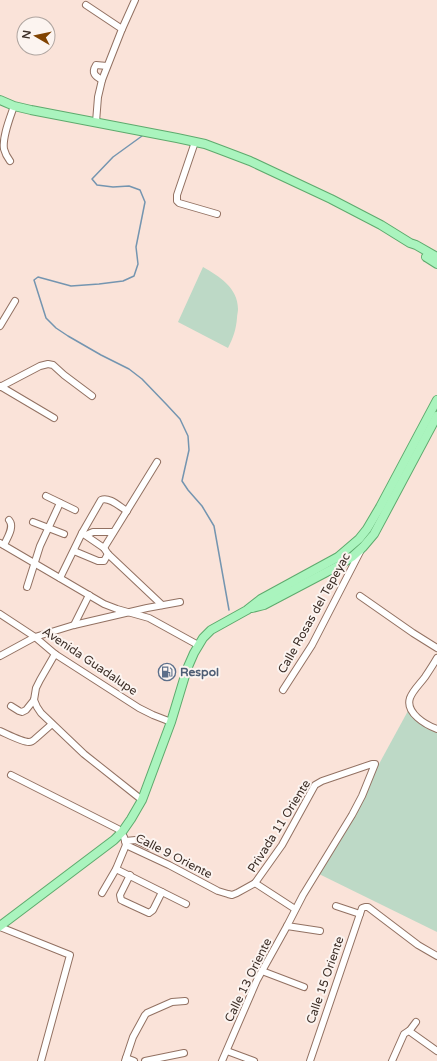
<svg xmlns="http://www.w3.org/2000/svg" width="437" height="1061" font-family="'Varela Round',sans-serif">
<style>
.green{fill:#bdd9c6}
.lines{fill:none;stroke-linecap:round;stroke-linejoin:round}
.stream{stroke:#7495b0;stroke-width:1.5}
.minor-casing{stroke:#927162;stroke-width:8}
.major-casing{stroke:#5eaa6d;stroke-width:10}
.minor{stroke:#fff;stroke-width:6}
.major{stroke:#aaf4be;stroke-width:8}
.labels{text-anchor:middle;stroke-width:4;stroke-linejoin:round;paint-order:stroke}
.street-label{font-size:12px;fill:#3c2e27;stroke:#fcf4f0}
.service-label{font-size:12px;font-weight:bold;fill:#4e5e75;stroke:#fcf4f0;text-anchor:start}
</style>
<rect width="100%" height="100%" fill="#fae3d9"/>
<g class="green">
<path d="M 203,267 C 219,276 238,288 238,309 C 238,312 237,315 237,318 C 236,330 233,338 228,348 L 178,322 Z"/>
<path d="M 409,709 L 437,727 L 437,932 L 319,874 Z"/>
</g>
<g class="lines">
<path class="stream" d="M 142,136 L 113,157 L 92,179 L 97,185 L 113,187 L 129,186 L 140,190 L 145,202 L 136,247 L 138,264 L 134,276 L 123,281 L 99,284 L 71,286 L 38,277 L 34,280 L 46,318 L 56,328 L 68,336 L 101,355 L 129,369 L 142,379 L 167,405 L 180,419 L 188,436 L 189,450 L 182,481 L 188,490 L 202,506 L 214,526 L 229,610"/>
<defs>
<g id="minor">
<path d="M 86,5 L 122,29"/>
<path d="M 102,80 C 95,76 91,73 96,65 L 107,66"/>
<path d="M 96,122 L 98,97 L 102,80 L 122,29 L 135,0"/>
<path d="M 195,142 L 177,195 L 177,201 L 179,203 L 217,214"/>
<path d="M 10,161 C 7,157 5,153 4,149 C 2,137 10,118 14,106"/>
<path d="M 0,326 L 15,301"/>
<path d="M 0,386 L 54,418"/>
<path d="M 0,387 L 40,366 L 48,364 L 53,365 L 64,375 L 92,396"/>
<path d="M 46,496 L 75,510"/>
<path d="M 33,522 L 64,534"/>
<path d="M 82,533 L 104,548 L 108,554 L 162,605"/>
<path d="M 86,535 L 93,532 L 113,532"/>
<path d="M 0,543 L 104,604 L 117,609 L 149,618 L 198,645"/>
<path d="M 4,545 C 7,538 15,527 9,520"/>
<path d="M 104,548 L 157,462"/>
<path d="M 74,551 L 98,561 L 104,561 L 108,554"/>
<path d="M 60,578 L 82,533 L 101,500 C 109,496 120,507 127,511"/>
<path d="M 27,587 L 40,546 L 60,503"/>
<path d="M 360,596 L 413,633 L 437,648"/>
<path d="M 0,614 L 35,637 L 55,654 L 139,708 L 153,715 L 171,722"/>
<path d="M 74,625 L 89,595"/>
<path d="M 0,656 L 35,637 L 74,625 L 147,608 L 180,602"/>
<path d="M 437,658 C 433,665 429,671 425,677 C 420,684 413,690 410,698 C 405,713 426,725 437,729"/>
<path d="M 283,690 L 312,645 L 361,550"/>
<path d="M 34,700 L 37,707 L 41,713 L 84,754 L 142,800"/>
<path d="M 11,706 L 19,711 L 22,712 L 26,710 L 34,700 L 36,688 L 40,680 L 55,654"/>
<path d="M 0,731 C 7,734 22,742 29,742 C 32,742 33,741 35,739 L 52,724"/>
<path d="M 11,775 L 118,829 L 124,837 L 126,845 L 169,865 L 218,891 L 228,894 L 232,895 L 237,893 L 255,883 L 282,845 L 315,785 L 322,781 L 372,764 L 375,764 L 362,796 L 352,815 L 303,895 L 287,926 L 257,980 L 222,1061"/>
<path d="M 125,841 L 136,840 L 149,846"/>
<path d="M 116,869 L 186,904"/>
<path d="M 130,875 L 120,895 L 121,900 L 123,901 L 149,913 L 153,910 L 162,892"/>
<path d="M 255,883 L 295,909"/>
<path d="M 102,893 L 116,869 L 126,845"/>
<path d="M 336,906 L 360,914"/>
<path d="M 287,926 L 320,931"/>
<path d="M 0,927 L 70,955 L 41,1061"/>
<path d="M 262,971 L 304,987"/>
<path d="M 409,1031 L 437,1051"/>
<path d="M 227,1051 L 254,1061"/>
<path d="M 126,1058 L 134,1061"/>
<path d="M 125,1061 L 133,1037 L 145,1015 L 147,1013 L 172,1002 L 185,1001"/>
<path d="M 145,1061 L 184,1053"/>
<path d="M 310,1061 L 362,908 L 365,907 L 368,907 L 418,945 L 437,956"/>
<path d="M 392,1061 L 404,1034 L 410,1030 L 416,1022"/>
</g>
<g id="major">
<path d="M 0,100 L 14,106 L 31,110 L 177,138 L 205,144 L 221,150 L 250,161 L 331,199 L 381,225 L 410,243 L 416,245 L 437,257"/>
<path d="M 426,257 L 437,264"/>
<path d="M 252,608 L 264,605 L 338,566 L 352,557 L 363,547 L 374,534 L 437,416"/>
<path d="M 0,926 L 114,840 L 122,832 L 131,819 L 142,800 L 171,722 L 187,669 L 194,653 L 203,638 L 211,630 L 247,610 L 261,599 L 338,557 L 359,539 L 367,529 L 380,507 L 437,400"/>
</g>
</defs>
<use href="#minor" class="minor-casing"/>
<use href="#major" class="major-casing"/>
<use href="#minor" class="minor"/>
<use href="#major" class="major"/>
</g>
<defs>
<symbol id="fuel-ring" viewBox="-11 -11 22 22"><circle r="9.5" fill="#fcf4f0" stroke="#5c6f8a" stroke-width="1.5"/><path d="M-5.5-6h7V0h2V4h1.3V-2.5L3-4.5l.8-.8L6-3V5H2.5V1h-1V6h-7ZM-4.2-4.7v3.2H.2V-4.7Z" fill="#5c6f8a"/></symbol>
</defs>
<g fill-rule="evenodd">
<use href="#fuel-ring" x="157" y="662" width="20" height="20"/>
</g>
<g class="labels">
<g class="street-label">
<text transform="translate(314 613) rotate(-61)" y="4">Calle Rosas del Tepeyac</text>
<text transform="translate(90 661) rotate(34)" y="4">Avenida Guadalupe</text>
<text transform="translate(279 826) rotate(-58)" y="4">Privada 11 Oriente</text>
<text transform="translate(174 856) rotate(27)" y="4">Calle 9 Oriente</text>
<text transform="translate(248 980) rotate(-64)" y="4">Calle 13 Oriente</text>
<text transform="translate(325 980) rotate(-71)" y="4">Calle 15 Oriente</text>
</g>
<g class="service-label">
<text x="180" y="676">Respol</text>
</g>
</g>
<g transform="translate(36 36) rotate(279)"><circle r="19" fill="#fcf4f0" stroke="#afa5a0"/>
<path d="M0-3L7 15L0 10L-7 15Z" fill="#814301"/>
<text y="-6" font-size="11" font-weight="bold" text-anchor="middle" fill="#3c2e27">N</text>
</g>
</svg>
